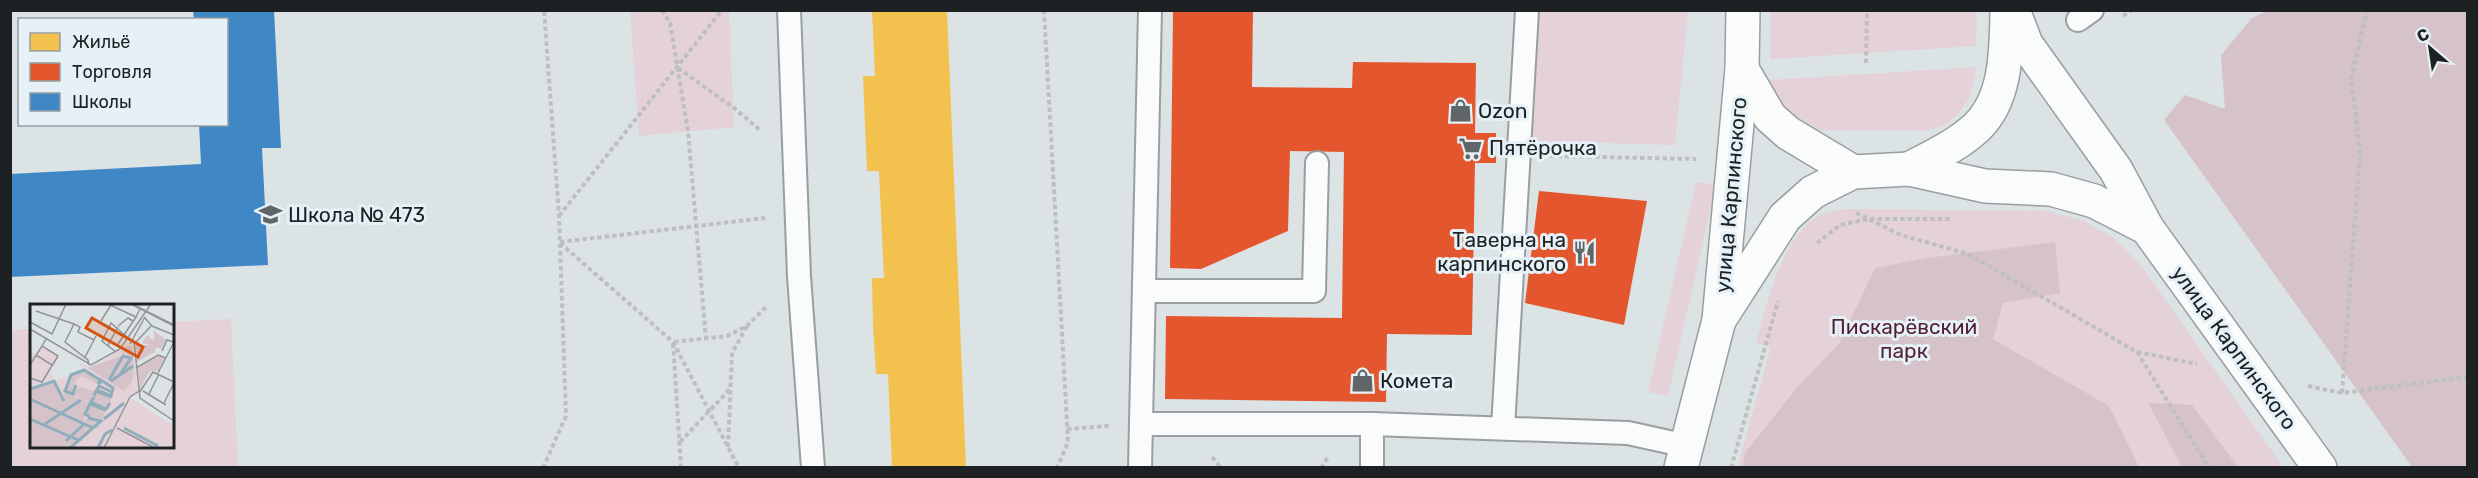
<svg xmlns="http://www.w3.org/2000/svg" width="2478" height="478" font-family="Rubik,sans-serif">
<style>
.green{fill:#e5d1d8}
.forest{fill:#d6c2c9}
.homes{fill:#f2c14e}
.shops{fill:#e4572e}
.schools{fill:#3f88c5}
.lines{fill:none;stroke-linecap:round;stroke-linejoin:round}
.service-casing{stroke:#999fa1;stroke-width:26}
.minor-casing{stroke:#999fa1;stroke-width:36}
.path{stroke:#bec0c0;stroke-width:4;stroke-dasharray:4.5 3;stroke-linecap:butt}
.service{stroke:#fafbfb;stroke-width:22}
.minor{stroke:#fafbfb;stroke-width:33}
.labels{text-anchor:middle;stroke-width:6;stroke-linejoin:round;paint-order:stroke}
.poi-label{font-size:21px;fill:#1d2123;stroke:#e5f1f7;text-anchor:start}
.street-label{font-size:21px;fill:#1d2123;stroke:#e5f1f7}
.park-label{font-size:21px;fill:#541f32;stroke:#e5f1f7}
.inset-river{fill:none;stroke:#8faebc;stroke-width:3}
.inset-road{fill:none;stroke:#909597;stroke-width:1.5}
.view{fill:#d4530e;fill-opacity:0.15;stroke:#d4530e;stroke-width:3}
.inset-edge{fill:none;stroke:#1d2123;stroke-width:3}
</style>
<rect width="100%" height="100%" fill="#dce3e5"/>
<g class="green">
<path d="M 630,11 L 729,11 L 734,127 L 639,136 Z"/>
<path d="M 1536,11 L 1688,11 L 1675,145 L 1532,141 Z"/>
<path d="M 1771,11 L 1977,11 L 1976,46 L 1770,59 Z"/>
<path d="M 1977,67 L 1969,99 L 1958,114 L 1944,126 L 1925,131 L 1820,130 C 1792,121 1779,106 1768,80 Z"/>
<path d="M 1696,182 L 1716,185 L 1668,396 L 1648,392 Z"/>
<path d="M 1840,209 L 2046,211 L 2084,221 L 2114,238 L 2143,268 L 2283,467 L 1737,468 L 1771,347 L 1756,343 C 1767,304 1782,233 1822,214 C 1828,212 1835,211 1840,209 Z"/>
<path d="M 231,319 L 238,467 L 11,467 L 11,330 L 31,329 L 32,446 L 172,446 L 173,322 Z"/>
</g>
<g class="forest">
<path d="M 2267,11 L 2467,11 L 2467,467 L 2412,467 L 2164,120 L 2185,95 L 2225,109 L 2221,55 L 2252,18 Z"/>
<path d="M 2055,242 L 2060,293 L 2003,303 L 1993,339 L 2109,406 L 2139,467 L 1743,467 L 1745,453 L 1799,385 L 1839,344 L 1875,268 L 1927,258 Z"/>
<path d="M 2148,403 L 2192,405 L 2238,467 L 2182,467 Z"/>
</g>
<path class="homes" d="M 872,10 L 947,10 L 966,468 L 892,468 L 888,374 L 876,374 L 873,326 L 872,278 L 884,278 L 879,171 L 867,171 L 865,124 L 863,76 L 875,76 Z"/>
<g class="shops">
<path d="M 1173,10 L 1253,10 L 1252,87 L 1352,88 L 1353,62 L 1476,63 L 1475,133 L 1496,133 L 1496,163 L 1475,163 L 1472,335 L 1387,334 L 1386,402 L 1165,399 L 1166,316 L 1342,318 L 1344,152 L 1290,151 L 1288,231 L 1201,269 L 1170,268 Z"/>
<path d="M 1539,191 L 1647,201 L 1624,325 L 1525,303 Z"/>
</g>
<path class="schools" d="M 193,10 L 274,10 L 281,148 L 262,148 L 268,265 L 10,277 L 10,174 L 201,164 L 199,124 L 226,124 L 226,20 L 194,20 Z"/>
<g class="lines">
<defs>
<g id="service">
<path d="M 789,10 L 799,276 L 813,468"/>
<path d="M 2078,20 L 2092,10"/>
<path d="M 1145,291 L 1314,291 L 1317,163"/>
<path d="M 1142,424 L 1372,424 L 1628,433 L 1687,446"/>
<path d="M 1503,428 L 1527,10"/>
<path d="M 1140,468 L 1150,10"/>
<path d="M 1372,468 L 1372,424"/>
</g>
<g id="minor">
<path d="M 2013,10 L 2026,44 L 2116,170 L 2147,228 L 2320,468"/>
<path d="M 1742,69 L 1770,117 L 1788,133 L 1853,172"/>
<path d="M 1909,169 C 1932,157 1958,145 1977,127 C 2007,98 2006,50 2007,12"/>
<path d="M 1719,320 L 1785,217 L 1813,192 L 1853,172 L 1909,169 L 1985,186 L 2051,189 L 2094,201 L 2147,228"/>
<path d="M 1681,468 L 1719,320 L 1742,69 L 1743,10"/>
</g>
</defs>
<use href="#service" class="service-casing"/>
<use href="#minor" class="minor-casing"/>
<g class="path">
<path d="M 662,10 L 670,23 L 688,131 L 706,339"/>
<path d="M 1044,10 L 1068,442 L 1057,468"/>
<path d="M 2123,16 L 2132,10"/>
<path d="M 1866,63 L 1867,10"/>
<path d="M 678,68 L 734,108 L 760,130"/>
<path d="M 1550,156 L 1696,159"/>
<path d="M 1856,213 L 1901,235 L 1968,254 L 2137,352 L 2197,364"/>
<path d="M 559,216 L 722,10"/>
<path d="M 560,242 L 765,218"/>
<path d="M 560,243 L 673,342 L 739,468"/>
<path d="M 1817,243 L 1840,225 L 1868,219 L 1950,219"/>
<path d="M 2137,352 L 2209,468"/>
<path d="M 2308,386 L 2342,393 L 2468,377"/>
<path d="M 2342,393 L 2360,151 L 2351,79 L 2367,10"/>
<path d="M 1067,429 L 1109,426"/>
<path d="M 680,442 L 730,389"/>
<path d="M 728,447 L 732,353 L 747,326"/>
<path d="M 1212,457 L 1221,468"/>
<path d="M 543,468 L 566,416 L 559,216 L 544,10"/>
<path d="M 681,468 L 673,342 L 727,336 L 747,326 L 768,305"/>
<path d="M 1321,468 L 1328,457"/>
<path d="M 1731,468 L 1778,301"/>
</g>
<use href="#service" class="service"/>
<use href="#minor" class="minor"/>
</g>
<defs>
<symbol id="shop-bare" viewBox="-9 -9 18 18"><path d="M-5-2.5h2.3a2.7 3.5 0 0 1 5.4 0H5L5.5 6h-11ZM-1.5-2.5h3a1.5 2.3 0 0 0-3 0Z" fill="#606567" stroke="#e5f1f7" stroke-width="2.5" paint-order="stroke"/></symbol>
<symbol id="supermarket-bare" viewBox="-9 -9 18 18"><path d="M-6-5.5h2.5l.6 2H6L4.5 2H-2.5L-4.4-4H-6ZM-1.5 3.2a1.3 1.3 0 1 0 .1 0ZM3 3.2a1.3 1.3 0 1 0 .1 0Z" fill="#606567" stroke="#e5f1f7" stroke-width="2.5" paint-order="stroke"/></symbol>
<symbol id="school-bare" viewBox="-9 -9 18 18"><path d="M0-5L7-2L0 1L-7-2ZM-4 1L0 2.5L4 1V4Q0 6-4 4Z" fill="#606567" stroke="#e5f1f7" stroke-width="2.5" paint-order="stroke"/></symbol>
<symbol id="restaurant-bare" viewBox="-9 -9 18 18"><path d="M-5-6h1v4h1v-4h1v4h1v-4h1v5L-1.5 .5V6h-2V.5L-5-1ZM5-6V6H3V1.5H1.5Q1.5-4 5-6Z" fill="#606567" stroke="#e5f1f7" stroke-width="2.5" paint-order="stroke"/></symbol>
</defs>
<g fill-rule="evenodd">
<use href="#shop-bare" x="1444" y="94" width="33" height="33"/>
<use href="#supermarket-bare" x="1454" y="132" width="33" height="33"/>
<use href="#school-bare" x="254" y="198" width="33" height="33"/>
<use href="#restaurant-bare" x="1568" y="236" width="33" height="33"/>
<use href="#shop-bare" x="1346" y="364" width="33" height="33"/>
</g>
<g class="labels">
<g class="poi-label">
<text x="1478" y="118">Ozon</text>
<text x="1489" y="155">Пятёрочка</text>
<text x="288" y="222">Школа № 473</text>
<text x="1566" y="247" text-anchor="end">Таверна на<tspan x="1566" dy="24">карпинского</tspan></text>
<text x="1380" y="388">Комета</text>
</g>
<g class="street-label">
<text transform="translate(1731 195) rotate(-85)" y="7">улица Карпинского</text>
<text transform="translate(2234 348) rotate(54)" y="7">улица Карпинского</text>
</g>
<g class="park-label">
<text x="1904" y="334">Пискарёвский<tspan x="1904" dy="24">парк</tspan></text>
</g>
</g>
<g transform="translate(30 304)">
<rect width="144" height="144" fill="#dce3e5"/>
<path d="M 97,40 L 103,44 L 108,86 L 100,93 L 73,144 L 0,144 L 0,85 L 55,66 L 58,63 L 49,62 L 51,59 L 58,62 L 74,57 ZM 12,43 L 29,53 L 18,69 L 25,74 L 0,82 L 0,44 L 4,50 ZM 101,94 L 144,122 L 144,144 L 123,139 L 131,144 L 75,144 Z" fill="#e5d1d8"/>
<path d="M 124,27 L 136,36 L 131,45 L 126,43 L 125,48 L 107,58 L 106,41 L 120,41 L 112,39 L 117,31 L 124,37 ZM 98,41 L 102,43 L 104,63 L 102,78 L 94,87 L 58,64 L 91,52 L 101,54 L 102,48 L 100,52 L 91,48 ZM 129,51 L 135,54 L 128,67 L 120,67 L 110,85 L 108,64 ZM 53,66 L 70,76 L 68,80 L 52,72 L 46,76 L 43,90 L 35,87 L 41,71 ZM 24,77 L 35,101 L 34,88 L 60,99 L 58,104 L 60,100 L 76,106 L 72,116 L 55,112 L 53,118 L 58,114 L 70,116 L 67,121 L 70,124 L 64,124 L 40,144 L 0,144 L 0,85 ZM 49,83 L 65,87 L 60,98 L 44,91 ZM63 96a9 9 0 1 1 18 0a9 9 0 1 1-18 0Z" fill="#d6c2c9"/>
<path class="inset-river" d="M 79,76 L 93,52 L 101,54 L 90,71M 81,77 L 103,62M 70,80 L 71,76 L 83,84 L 81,92 L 67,86 L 69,82 L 82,88M 46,81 L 43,90 L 35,87 L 41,71 L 54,66 L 70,76 L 68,80M 0,85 L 24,77 L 34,97M 64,92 L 66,87 L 81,93M 64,93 L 61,98 L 76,105 L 80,99M 0,95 L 63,124M 60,113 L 55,110 L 60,100 L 76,106M 0,115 L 48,136M 74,115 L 94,99M 15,120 L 51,96M 94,124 L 128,142M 36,137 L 53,121M 40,144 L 71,117 L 58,114M 68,144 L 75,130 L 82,126"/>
<path class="inset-road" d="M 78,0 L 106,13 L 110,5M 101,0 L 144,22M 102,0 L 144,21M 6,7 L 44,20 L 50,23 L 48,28 L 64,36M 115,14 L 122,22 L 144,31M 71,17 L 81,1M 0,18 L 22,30 L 36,0M 44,20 L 35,38 L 58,56 L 59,61M 88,22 L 98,14 L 103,17M 0,25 L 61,61 L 90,45 L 121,0M 16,35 L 12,42 L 28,52M 104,37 L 110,94 L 144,117M 105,39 L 122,21M 88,40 L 106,13M 100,40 L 115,13M 78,41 L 88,23M 132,47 L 137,36 L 144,38M 86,48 L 72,37 L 81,19 L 98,34M 6,51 L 22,61M 55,53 L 66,32M 0,61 L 12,42M 106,64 L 128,51 L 136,54M 128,69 L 144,38M 0,74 L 12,78 L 28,52M 113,87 L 136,101M 109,89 L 123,68 L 144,78M 119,90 L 129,70M 134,99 L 144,79M 87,124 L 125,144M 74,144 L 100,93 L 109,87"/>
<path class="view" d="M 62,14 L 113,43 L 108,53 L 56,24 Z"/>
<rect width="144" height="144" class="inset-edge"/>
</g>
<rect width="2478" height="478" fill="none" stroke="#1d2123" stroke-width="24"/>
<rect x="18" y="18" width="210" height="108" fill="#e5f1f7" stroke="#959ea2" stroke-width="1.5"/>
<rect x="30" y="33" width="30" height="18" fill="#f2c14e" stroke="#959ea2" stroke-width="1.5"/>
<text x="72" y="48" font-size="18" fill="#1d2123">Жильё</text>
<rect x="30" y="63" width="30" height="18" fill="#e4572e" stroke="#959ea2" stroke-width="1.5"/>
<text x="72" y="78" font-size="18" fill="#1d2123">Торговля</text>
<rect x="30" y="93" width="30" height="18" fill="#3f88c5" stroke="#959ea2" stroke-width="1.5"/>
<text x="72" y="108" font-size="18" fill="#1d2123">Школы</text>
<g transform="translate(2430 48) rotate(331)" stroke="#e5f1f7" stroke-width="4.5" paint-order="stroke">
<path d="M0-4.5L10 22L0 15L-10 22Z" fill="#1d2123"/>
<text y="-9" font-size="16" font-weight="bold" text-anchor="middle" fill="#1d2123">С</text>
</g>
</svg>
